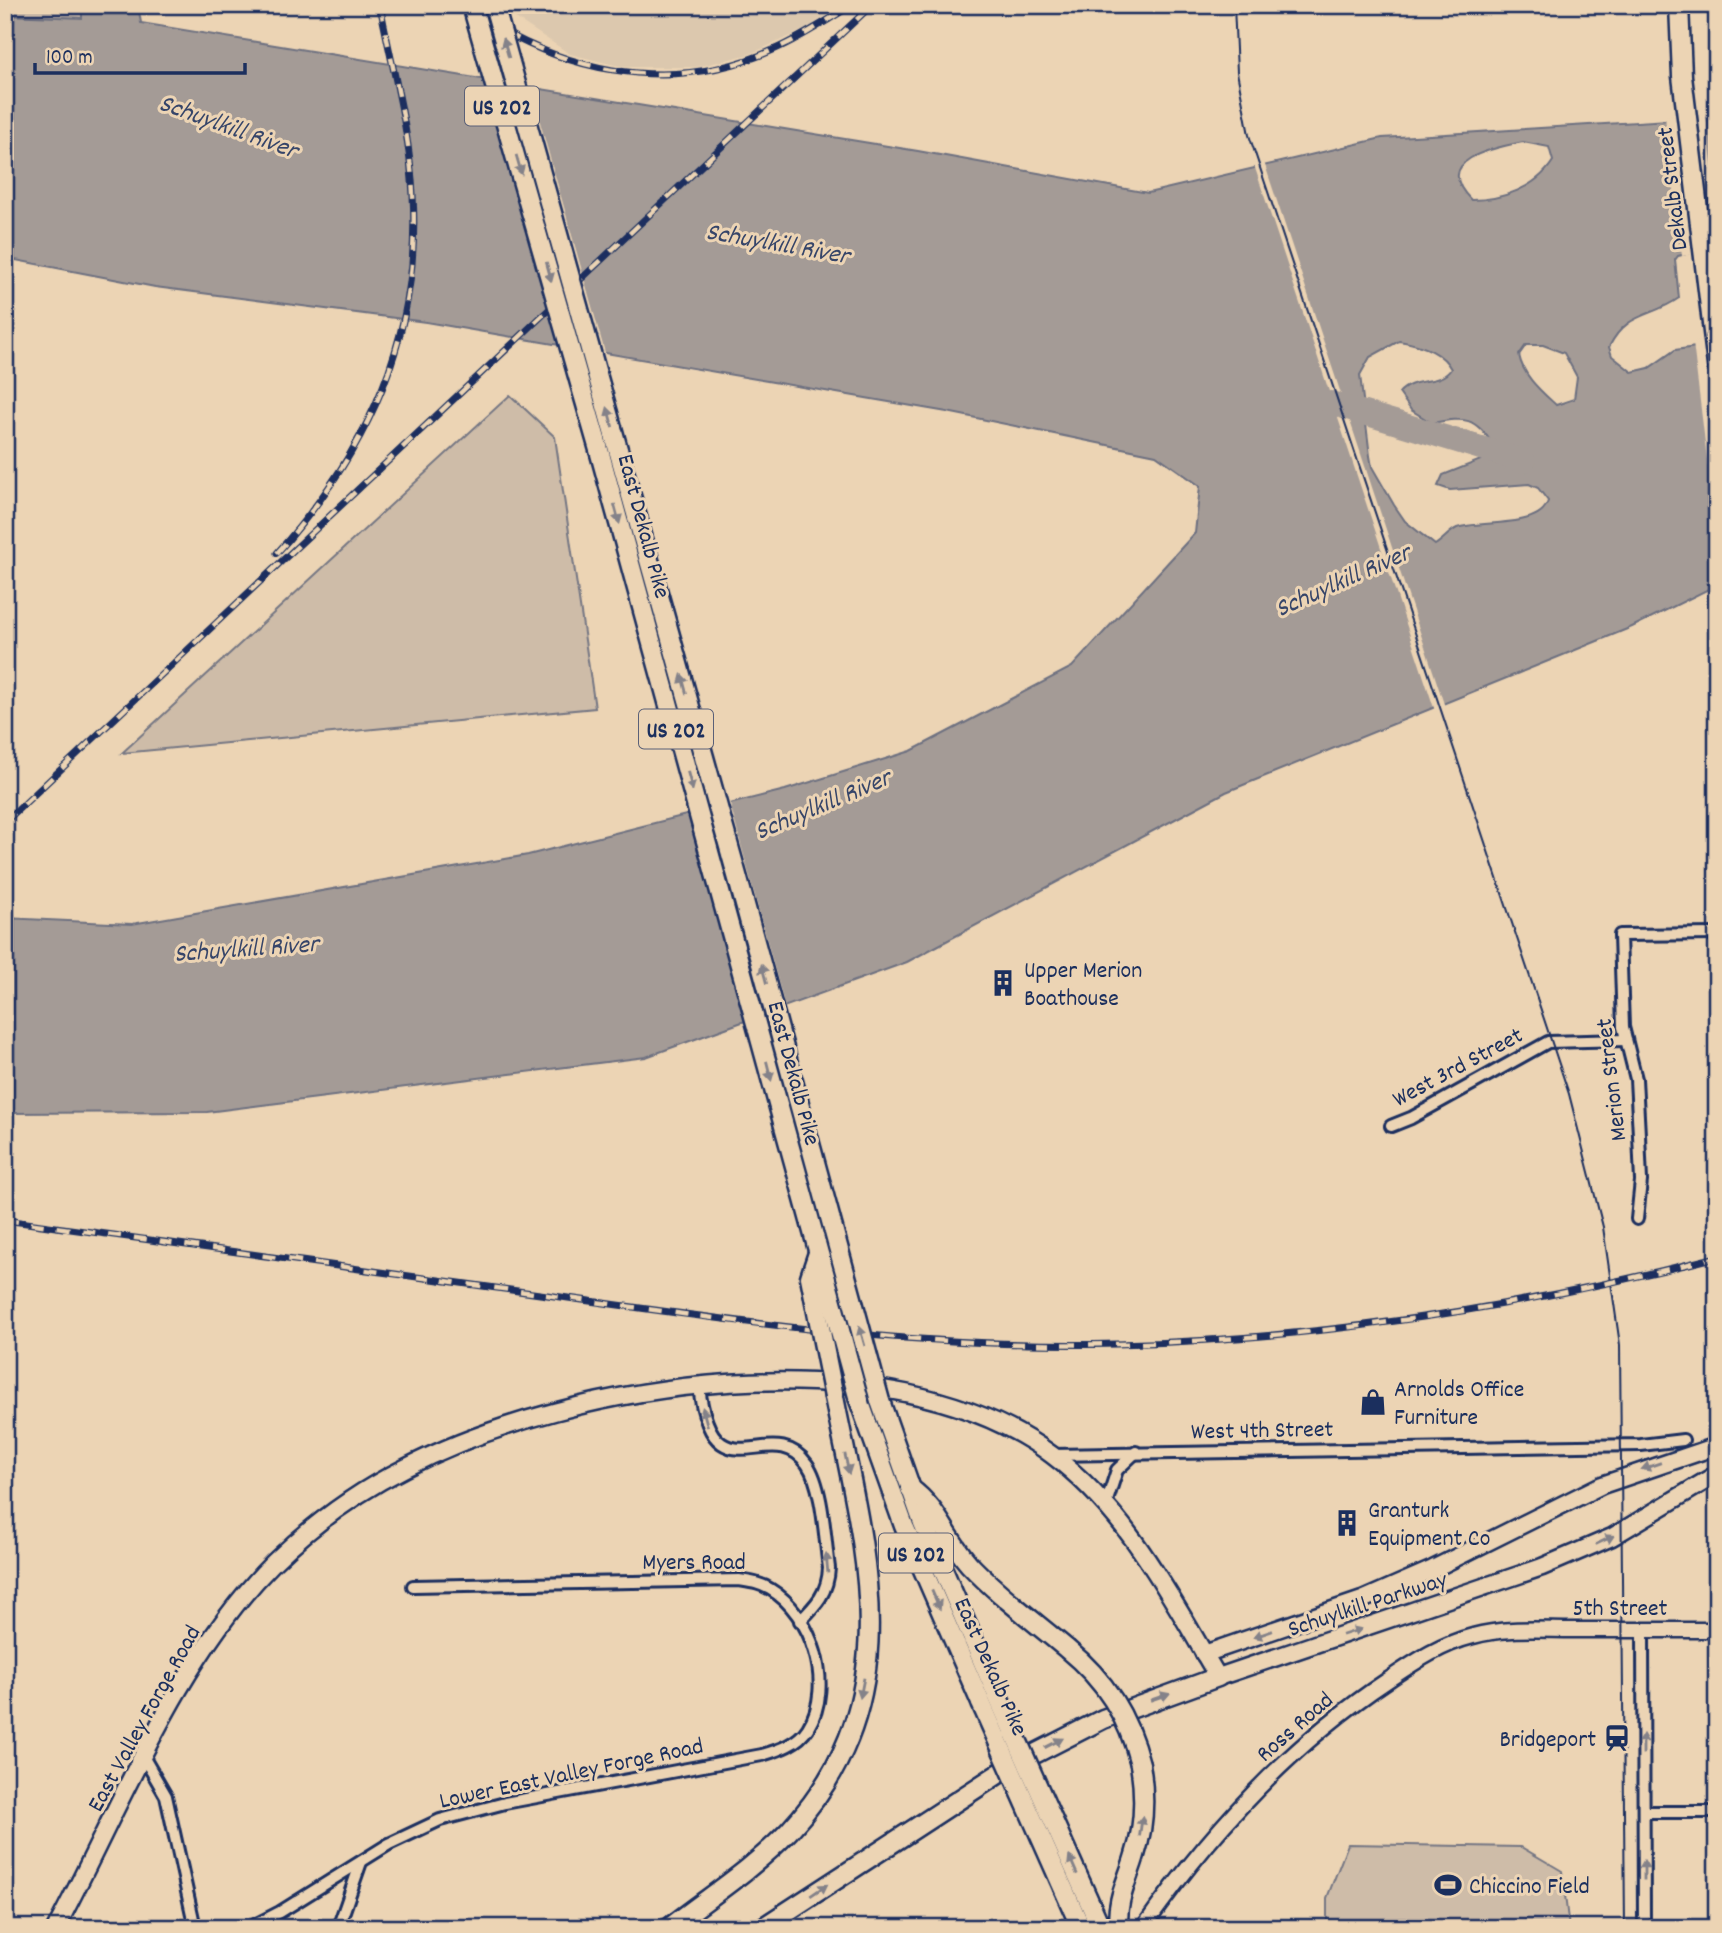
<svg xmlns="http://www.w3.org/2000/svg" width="1722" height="1933" font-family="Dekko,sans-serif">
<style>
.built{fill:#dcc8ae}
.green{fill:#cebca8;stroke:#747683;stroke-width:2}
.water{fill:#a49b96;stroke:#6d7080;stroke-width:2;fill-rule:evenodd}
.pier{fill:#ecd4b4}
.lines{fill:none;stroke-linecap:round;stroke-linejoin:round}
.river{stroke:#a49b96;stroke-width:24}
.minor-casing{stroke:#1b2f5e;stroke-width:16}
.tertiary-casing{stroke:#1b2f5e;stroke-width:19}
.secondary-casing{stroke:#1b2f5e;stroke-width:21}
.trunk-casing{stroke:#1b2f5e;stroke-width:23}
.minor{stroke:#ecd4b4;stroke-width:10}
.tertiary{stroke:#ecd4b4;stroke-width:14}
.secondary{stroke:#ecd4b4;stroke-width:16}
.trunk{stroke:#ecd4b4;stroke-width:18}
.tram{stroke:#1b2f5e;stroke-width:2}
.rail-casing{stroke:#1b2f5e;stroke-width:7}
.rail{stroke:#ecd4b4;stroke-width:4.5;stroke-dasharray:13;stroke-linecap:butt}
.trunk-bridge-casing{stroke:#1b2f5e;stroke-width:23;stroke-linecap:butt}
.trunk-bridge{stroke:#ecd4b4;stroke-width:18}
.oneway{fill:#848289}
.labels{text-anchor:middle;stroke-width:6;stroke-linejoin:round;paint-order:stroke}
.shield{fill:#ecd4b4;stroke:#5a6078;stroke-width:2}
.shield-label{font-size:23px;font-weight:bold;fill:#1b2f5e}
.street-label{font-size:24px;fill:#1b2f5e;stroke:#ecd4b4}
.poi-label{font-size:24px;fill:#1b2f5e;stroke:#ecd4b4;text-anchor:start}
.water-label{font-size:26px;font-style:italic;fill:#364569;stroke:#ecd4b4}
</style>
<rect width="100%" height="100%" fill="#ecd4b4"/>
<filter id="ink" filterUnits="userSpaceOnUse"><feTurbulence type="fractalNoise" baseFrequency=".0143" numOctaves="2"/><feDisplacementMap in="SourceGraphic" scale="14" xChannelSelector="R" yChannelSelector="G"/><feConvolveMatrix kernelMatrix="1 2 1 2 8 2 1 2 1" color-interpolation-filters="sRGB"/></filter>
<g filter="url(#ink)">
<path class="built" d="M 509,5 L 843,5 L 806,29 L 750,54 L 697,67 L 623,67 L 570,54 L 511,15 Z"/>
<g class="green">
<path d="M 5,5 L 82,5 L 82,18 L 5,15 Z"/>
<path d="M 510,395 L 555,437 L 595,708 L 122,753 Z"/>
<path d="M 1348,1844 L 1521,1847 L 1562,1871 L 1569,1928 L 1327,1928 L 1327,1898 Z"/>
</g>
<path class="water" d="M 82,5 L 138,5 L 141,23 L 918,151 L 1148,193 L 1382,138 L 1717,117 L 1717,247 L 1678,256 L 1675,260 L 1679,298 C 1651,318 1627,311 1609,347 L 1612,356 L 1632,372 L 1649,368 L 1675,350 L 1717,344 L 1717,585 L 1632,627 L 1226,792 L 907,962 L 646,1057 L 207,1112 L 5,1113 L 5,918 L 132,924 L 528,855 L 785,790 L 911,751 L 1072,667 L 1195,533 L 1200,486 L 1156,455 L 947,412 L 426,322 L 155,287 L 5,258 L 5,15 L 82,18 ZM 1523,142 L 1549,147 L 1553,161 C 1536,188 1502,200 1471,200 C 1431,160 1492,148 1523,142 ZM 1399,341 C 1418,344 1442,351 1451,369 C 1440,386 1413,376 1399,393 L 1411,410 L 1432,423 C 1467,417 1473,416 1495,447 L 1481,460 L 1443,475 L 1438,486 L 1450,490 L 1529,484 L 1538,488 L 1548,501 C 1541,529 1478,520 1457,528 C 1450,531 1443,540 1435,545 L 1405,521 L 1394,505 L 1372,467 L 1370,456 L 1360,375 L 1370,357 ZM 1526,345 L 1543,345 L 1564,353 L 1577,377 L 1574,399 L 1556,405 C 1541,391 1523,376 1519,355 Z"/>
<g class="pier">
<path d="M 482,76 L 529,83 L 606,356 L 559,348 Z"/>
<path d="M 1706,115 L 1717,205 L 1717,250 L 1682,256 L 1665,117 Z"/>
<path d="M 1264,162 L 1445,707 L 1435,711 L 1254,165 Z"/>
<path d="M 1717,340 L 1717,543 L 1693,343 Z"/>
<path d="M 729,800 L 786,1010 L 745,1025 L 687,811 Z"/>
</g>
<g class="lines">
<path class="river" d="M 1331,403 L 1524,461"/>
<defs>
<g id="minor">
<path d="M 1391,1126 L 1411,1118 L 1548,1042 L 1626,1040"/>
<path d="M 1637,1219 L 1641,1181 L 1639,1135 L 1636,1079 L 1623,1027 L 1620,935 L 1717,934"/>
<path d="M 699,1387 C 713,1499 772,1414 807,1464 C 823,1486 825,1541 829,1568 C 828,1593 816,1605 800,1621"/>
<path d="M 1052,1455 L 1641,1445 L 1683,1440"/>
<path d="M 1106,1504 L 1117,1470 L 1136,1452"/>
<path d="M 1643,1630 L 1644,1928"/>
<path d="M 144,1758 L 166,1796 L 195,1928"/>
<path d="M 1644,1812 L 1717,1812"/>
<path d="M 249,1928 L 280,1912 L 389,1844 L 440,1820 L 505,1803 L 762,1755 C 779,1750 798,1744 808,1728 C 835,1685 812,1614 770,1589 C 760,1583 751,1582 739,1580 L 413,1586"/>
<path d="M 338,1928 L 361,1862"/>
</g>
<path id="tertiary" d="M 1143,1928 C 1211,1831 1290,1745 1388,1680 C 1415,1662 1441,1644 1473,1636 C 1505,1627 1540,1630 1573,1630 C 1621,1630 1669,1630 1717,1630"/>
<g id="secondary">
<path d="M 1204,1654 L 1362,1600 L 1433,1569 L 1602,1485 L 1717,1446"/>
<path d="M 56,1928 C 120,1808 177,1659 273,1563 C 312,1525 357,1492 405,1468 C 575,1380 889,1333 1052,1455 C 1128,1512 1170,1596 1218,1677 L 1542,1567 L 1612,1537 L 1717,1474"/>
</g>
<g id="trunk">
<path d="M 1679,5 L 1682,76 L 1717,365"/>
<path d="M 859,1400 L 904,1526 L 981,1703"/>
<path d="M 880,1401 L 923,1523 L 997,1695"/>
<path d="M 910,1488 C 938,1508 946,1538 969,1564 C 998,1595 1034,1621 1067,1649"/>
<path d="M 669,1928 C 710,1896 753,1869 789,1831 C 911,1699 865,1552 834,1397"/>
<path d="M 762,1928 L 1009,1767 L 1103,1719 L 1218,1677"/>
<path d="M 1119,1928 C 1115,1901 1128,1880 1135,1855 C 1145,1825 1145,1794 1140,1764"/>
</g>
</defs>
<use href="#minor" class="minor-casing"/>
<use href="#tertiary" class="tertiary-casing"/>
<use href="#secondary" class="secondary-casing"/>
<use href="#trunk" class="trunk-casing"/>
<use href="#minor" class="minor"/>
<use href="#tertiary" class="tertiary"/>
<use href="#secondary" class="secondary"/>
<use href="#trunk" class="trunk"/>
<path class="tram" d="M 1234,5 L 1237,72 L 1249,135 L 1569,1094 L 1603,1227 L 1620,1345 L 1625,1928"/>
<defs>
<g id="rail">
<path d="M 463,5 C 553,71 668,97 773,50 C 801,38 826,21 852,5"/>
<path d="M 277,553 C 369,450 421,335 413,195 C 410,131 392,68 380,5"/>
<path d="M 5,822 L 872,5"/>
<path d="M 5,1220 C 186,1245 366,1270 547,1295 C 736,1322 926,1349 1117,1344 C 1321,1339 1519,1308 1717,1257"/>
</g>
</defs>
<use href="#rail" class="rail-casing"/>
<use href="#rail" class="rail"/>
<defs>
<g id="trunk-bridge">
<path d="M 472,5 L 599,450 L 859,1400"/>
<path d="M 494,5 L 738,879 L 880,1401"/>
<path d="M 818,1253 L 810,1277 L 834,1397"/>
<path d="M 1067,1649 C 1105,1680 1128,1716 1140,1764"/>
<path d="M 997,1695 L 1101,1928"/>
<path d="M 981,1703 L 1081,1928"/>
</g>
</defs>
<use href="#trunk-bridge" class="trunk-bridge-casing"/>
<use href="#trunk-bridge" class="trunk-bridge"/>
</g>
<defs><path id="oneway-solid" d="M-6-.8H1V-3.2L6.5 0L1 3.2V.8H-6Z" transform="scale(1.75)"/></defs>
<g class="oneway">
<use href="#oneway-solid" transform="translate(506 48) rotate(-106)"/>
<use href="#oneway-solid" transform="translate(519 165) rotate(74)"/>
<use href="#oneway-solid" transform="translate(549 272) rotate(75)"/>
<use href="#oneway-solid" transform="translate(610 417) rotate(-105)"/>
<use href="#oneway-solid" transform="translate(617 514) rotate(75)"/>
<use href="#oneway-solid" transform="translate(684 684) rotate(-105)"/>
<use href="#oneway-solid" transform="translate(690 781) rotate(75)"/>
<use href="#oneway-solid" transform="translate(764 974) rotate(-105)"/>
<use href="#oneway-solid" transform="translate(769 1071) rotate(76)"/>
<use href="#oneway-solid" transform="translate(862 1336) rotate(-106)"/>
<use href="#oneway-solid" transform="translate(705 1417) rotate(-105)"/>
<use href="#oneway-solid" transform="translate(847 1464) rotate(78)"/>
<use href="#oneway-solid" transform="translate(1651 1466) rotate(161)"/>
<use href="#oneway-solid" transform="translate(1605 1540) rotate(-26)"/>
<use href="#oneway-solid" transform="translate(827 1563) rotate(-95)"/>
<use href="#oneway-solid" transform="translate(936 1600) rotate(66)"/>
<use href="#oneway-solid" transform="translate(1352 1632) rotate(-18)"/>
<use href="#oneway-solid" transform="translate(1263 1634) rotate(161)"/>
<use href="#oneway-solid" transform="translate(862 1688) rotate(101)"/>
<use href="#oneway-solid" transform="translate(1160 1697) rotate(-19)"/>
<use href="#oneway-solid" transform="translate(1054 1743) rotate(-27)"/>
<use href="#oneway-solid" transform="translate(1643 1744) rotate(-90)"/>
<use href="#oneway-solid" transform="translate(1141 1826) rotate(-82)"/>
<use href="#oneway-solid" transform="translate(1073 1865) rotate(-114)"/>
<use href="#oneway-solid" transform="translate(1644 1870) rotate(-90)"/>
<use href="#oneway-solid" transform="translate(819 1890) rotate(-34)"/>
</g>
</g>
<defs>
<symbol id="building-bare" viewBox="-9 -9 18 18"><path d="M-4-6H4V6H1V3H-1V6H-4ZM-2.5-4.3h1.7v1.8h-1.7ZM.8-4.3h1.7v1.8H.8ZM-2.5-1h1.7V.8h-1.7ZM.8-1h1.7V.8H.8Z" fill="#1b2f5e" stroke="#ecd4b4" stroke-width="2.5" paint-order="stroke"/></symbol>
<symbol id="shop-bare" viewBox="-9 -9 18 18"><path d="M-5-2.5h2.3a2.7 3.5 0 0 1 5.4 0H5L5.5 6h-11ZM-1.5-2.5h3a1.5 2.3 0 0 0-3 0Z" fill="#1b2f5e" stroke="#ecd4b4" stroke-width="2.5" paint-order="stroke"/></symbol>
<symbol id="station-bare" viewBox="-9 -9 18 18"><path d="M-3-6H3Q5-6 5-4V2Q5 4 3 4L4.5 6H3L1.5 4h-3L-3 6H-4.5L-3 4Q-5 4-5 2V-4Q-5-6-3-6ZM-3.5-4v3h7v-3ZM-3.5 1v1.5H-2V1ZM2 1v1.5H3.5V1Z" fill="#1b2f5e" stroke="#ecd4b4" stroke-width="2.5" paint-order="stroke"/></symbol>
<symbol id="stadium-bare" viewBox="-9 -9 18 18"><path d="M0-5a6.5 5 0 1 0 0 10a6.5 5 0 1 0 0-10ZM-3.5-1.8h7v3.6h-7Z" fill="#1b2f5e" stroke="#ecd4b4" stroke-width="2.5" paint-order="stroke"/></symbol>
</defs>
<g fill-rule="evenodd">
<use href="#building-bare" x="984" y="964" width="38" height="38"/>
<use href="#shop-bare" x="1354" y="1383" width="38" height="38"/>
<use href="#building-bare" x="1328" y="1504" width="38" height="38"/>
<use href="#station-bare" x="1598" y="1719" width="38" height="38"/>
<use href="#stadium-bare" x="1429" y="1866" width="38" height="38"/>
</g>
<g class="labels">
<g class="shield">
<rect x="465" y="86.5" width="74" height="39" rx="5"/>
<rect x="639" y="709.5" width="74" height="39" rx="5"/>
<rect x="879" y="1533.5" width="74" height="39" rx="5"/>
</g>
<g class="shield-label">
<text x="502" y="114">US 202</text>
<text x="676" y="737">US 202</text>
<text x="916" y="1561">US 202</text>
</g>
<g class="street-label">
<text transform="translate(1671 189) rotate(-97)" y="8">Dekalb Street</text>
<text transform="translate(645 526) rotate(75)" y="8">East Dekalb Pike</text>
<text transform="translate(1457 1066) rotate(-28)" y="8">West 3rd Street</text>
<text transform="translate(795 1073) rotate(75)" y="8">East Dekalb Pike</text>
<text transform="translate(1610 1080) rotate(-97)" y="8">Merion Street</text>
<text transform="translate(1262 1429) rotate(-1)" y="8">West 4th Street</text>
<text x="694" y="1569">Myers Road</text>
<text transform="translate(1367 1603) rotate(-18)" y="8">Schuylkill Parkway</text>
<text x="1620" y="1615">5th Street</text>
<text transform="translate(992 1666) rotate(66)" y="8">East Dekalb Pike</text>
<text transform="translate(143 1718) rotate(-61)" y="8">East Valley Forge Road</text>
<text transform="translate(1294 1726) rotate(-41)" y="8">Ross Road</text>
<text transform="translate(571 1772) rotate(-12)" y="8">Lower East Valley Forge Road</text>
</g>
<g class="poi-label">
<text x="1024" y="977">Upper Merion<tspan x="1024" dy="28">Boathouse</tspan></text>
<text x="1394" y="1396">Arnolds Office<tspan x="1394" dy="28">Furniture</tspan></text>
<text x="1368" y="1517">Granturk<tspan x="1368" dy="28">Equipment Co</tspan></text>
<text x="1596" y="1746" text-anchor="end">Bridgeport</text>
<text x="1469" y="1893">Chiccino Field</text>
</g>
<g class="water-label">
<text transform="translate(229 125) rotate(20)" y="9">Schuylkill River</text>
<text transform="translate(778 242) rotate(10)" y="9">Schuylkill River</text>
<text transform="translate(1342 579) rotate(-24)" y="9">Schuylkill River</text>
<text transform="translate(822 803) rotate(-23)" y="9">Schuylkill River</text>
<text transform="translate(246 947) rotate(-4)" y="9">Schuylkill River</text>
</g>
</g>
<rect width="1722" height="1933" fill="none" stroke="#ecd4b4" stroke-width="28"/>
<rect x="14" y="14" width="1694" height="1905" fill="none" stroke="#1b2f5e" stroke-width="2.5" filter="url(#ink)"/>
<path d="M35 63v10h210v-10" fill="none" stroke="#1b2f5e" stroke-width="3.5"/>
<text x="46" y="63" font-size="21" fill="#1b2f5e" stroke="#ecd4b4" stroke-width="5" paint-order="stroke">100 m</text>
</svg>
